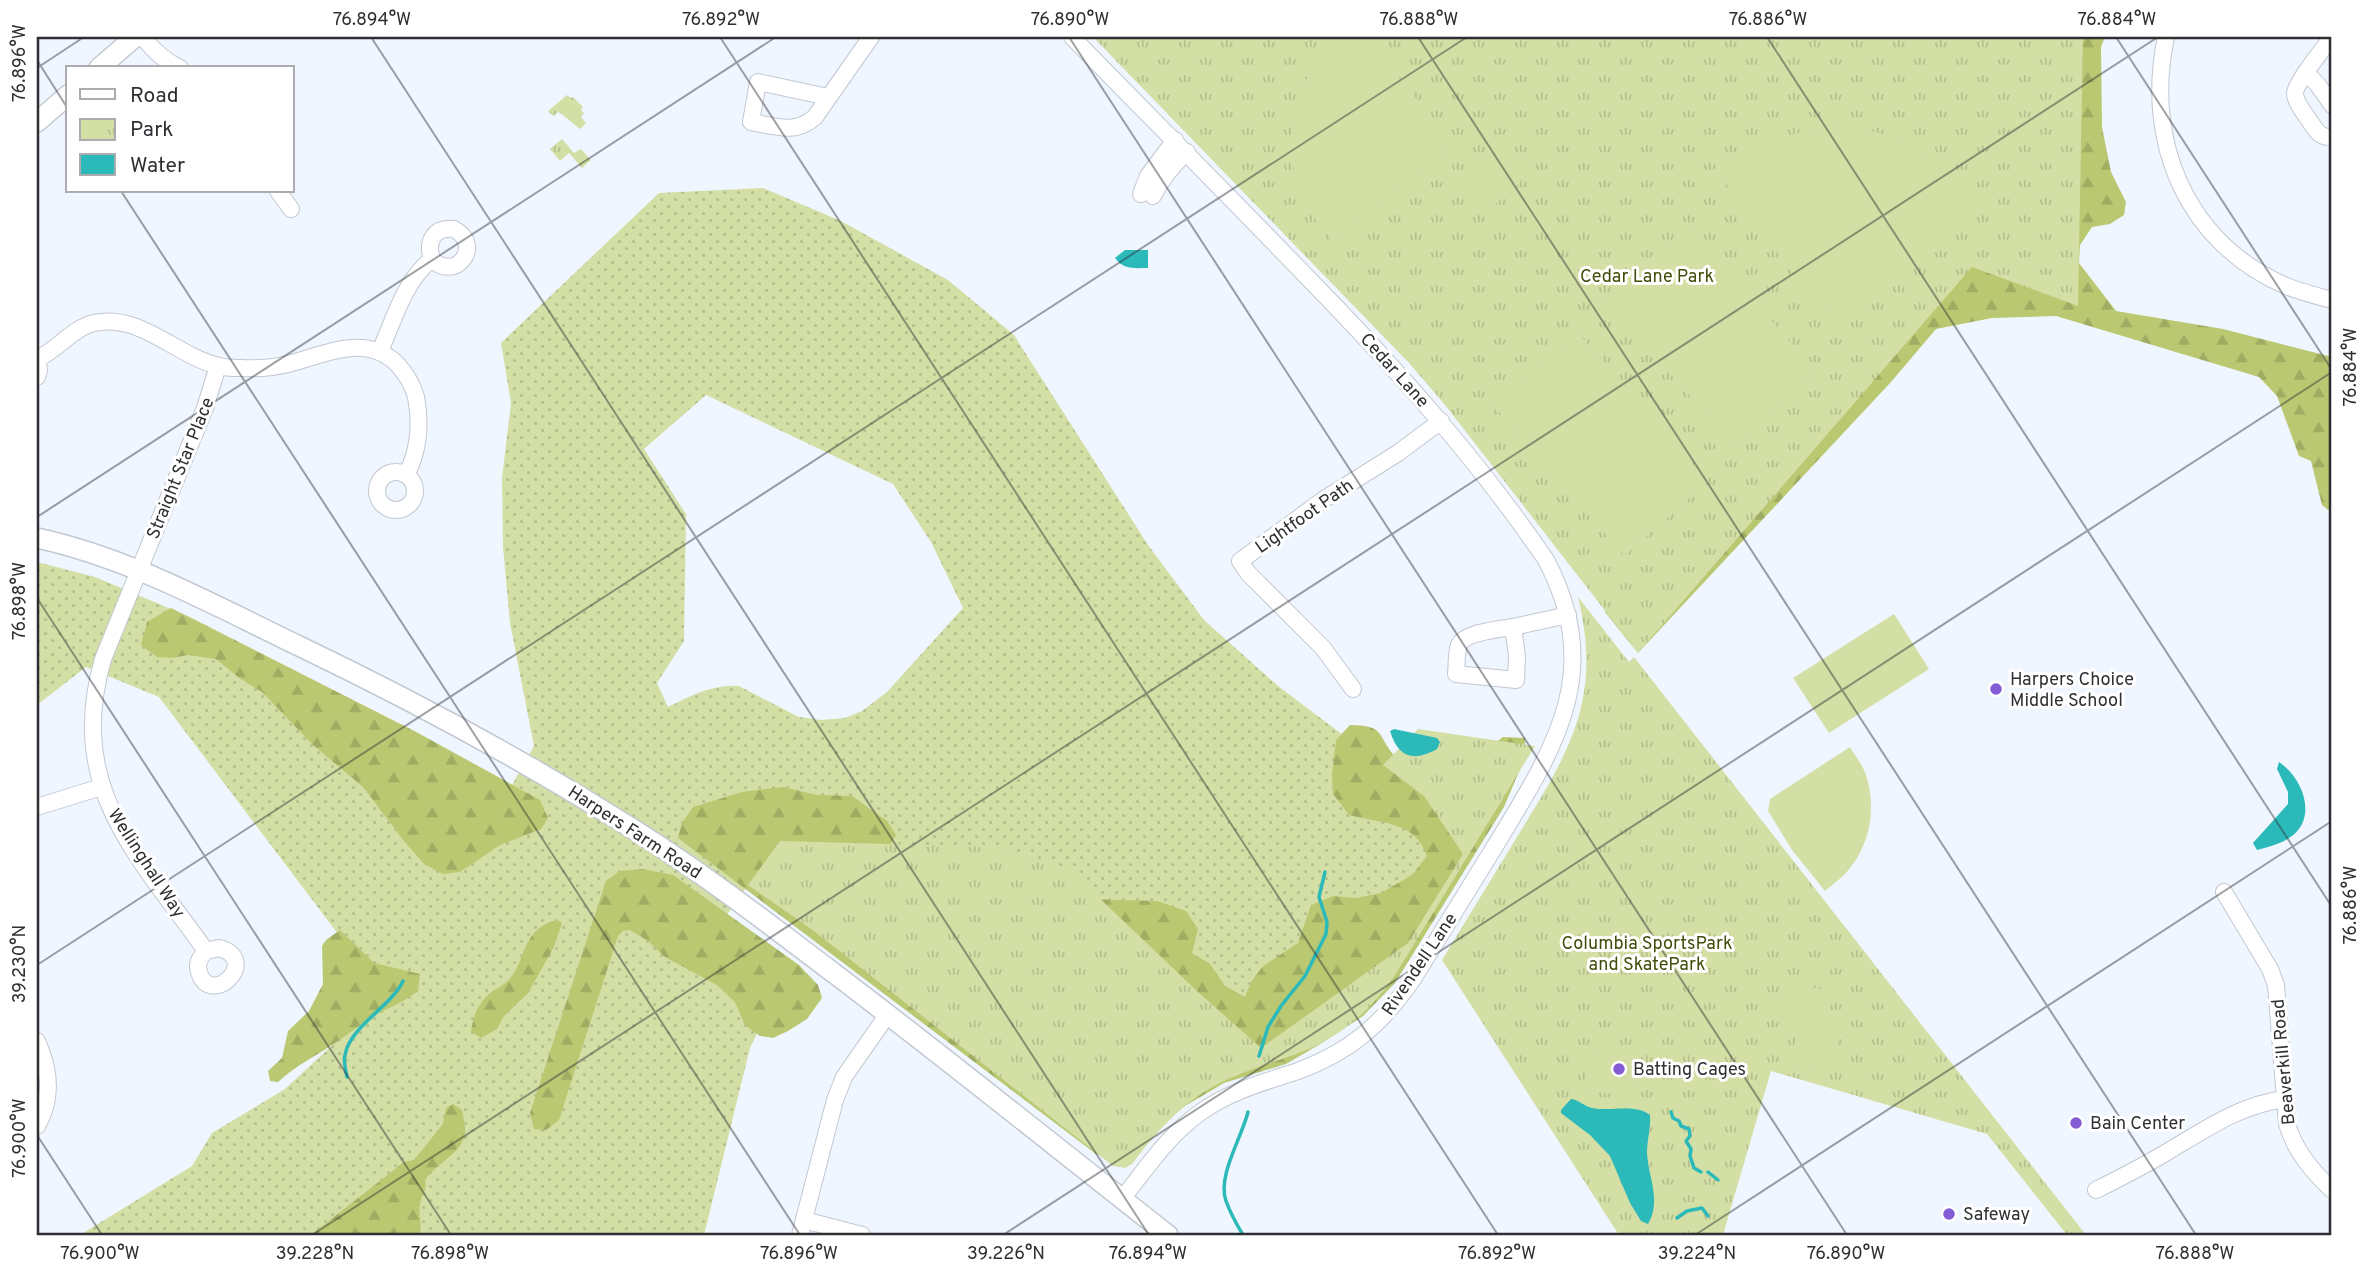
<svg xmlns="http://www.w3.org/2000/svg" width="2369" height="1272" font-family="Overpass,sans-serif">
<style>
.grass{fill:url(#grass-dots);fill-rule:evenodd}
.forest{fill:url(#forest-firs)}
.park{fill:url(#park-tufts)}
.pitch{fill:#d3dfa5}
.water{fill:#2bb9ba}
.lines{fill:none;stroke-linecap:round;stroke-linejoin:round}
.stream{stroke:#2bb9ba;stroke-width:3.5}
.minor-casing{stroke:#c2c8d1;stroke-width:18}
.major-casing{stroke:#c2c8d1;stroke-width:22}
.minor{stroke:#fff;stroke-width:16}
.major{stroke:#fff;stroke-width:19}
.ticks{fill:none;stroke:#2d2f32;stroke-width:2;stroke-opacity:0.45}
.poi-dot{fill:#835cd6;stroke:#fff;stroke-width:2.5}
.labels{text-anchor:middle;stroke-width:6;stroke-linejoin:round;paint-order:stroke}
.park-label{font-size:18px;fill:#444c09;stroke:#fff}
.street-label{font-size:18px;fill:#2d2f32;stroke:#fff}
.poi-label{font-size:18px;fill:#2d2f32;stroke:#fff;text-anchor:start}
.neatline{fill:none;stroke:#2d2f32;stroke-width:2.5}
.ticks-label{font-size:18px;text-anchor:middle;fill:#2d2f32}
</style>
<defs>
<pattern id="grass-dots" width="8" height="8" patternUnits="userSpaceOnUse" patternTransform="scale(1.75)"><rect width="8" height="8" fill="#d3dfa5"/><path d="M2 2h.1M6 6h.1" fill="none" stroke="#b5c08e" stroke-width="1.8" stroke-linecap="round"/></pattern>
<pattern id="forest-firs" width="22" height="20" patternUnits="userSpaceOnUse" patternTransform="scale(1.75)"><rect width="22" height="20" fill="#b9c871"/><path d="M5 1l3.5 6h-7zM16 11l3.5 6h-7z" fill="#9fac62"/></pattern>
<pattern id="park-tufts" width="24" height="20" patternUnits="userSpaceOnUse" patternTransform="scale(1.75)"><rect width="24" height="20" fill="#d3dfa5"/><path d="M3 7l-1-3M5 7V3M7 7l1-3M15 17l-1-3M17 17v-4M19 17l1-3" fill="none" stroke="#b5c08e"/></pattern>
</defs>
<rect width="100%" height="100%" fill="#f0f6ff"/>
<path class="grass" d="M 763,188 L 841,221 L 948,280 L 1014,335 L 1148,545 L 1204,620 L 1278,686 L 1424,796 L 1463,854 L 1261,1048 L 748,885 L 724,919 L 790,968 L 750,1048 L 704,1235 L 80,1235 L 192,1166 L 212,1133 L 285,1089 L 370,1010 L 366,971 L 159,697 L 86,667 L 37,705 L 37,562 L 95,577 L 190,617 L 418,733 L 512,785 L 534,746 L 510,623 L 503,547 L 502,478 L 511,403 L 501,343 L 659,193 ZM 706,395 L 893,484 L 931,542 L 963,608 L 887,692 L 862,711 L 845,718 L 821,720 L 799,717 L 739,686 C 712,684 691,696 668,707 L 657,683 L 684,641 L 686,514 L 644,449 Z"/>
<g class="forest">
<path d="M 1860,37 L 2105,37 L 2101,47 L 2102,127 L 2111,172 L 2126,202 L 2124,215 L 2110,224 L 2092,227 L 2080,245 L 2079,263 L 2116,311 L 2223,329 L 2332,357 L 2332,510 L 2328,510 L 2322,505 L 2311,461 L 2299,456 L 2277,396 L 2259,377 L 2056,316 L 1992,318 L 1936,329 L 1891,382 L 1638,653 L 1605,612 L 1658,555 Z"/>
<path d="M 171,608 L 418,733 L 540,800 L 548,818 L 541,829 L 500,845 L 460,872 L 443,874 L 424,864 L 404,841 L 363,787 L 313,745 L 262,692 L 238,677 L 216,659 L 188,655 L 172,658 L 157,657 L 141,645 L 147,622 Z"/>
<path d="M 1350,725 C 1383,726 1376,731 1392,753 C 1398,761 1411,768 1419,774 L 1470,761 L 1503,737 L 1525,738 L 1524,760 L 1504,807 L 1395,983 L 1363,1016 L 1322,1043 L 1286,1064 L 1224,1083 L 1180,1109 L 1113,1158 L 1096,1154 L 678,838 L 682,823 L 693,807 L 742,792 L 783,787 L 817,795 L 852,796 L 887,821 L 896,835 L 891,844 L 1085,899 L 1157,901 L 1186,911 L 1198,929 L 1192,953 L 1210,964 L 1225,986 L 1245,997 L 1251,982 L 1263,966 L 1298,943 L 1311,905 L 1333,896 L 1356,898 L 1381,893 L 1412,875 L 1427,856 C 1414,820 1382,824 1349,815 L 1333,794 L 1332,775 L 1336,740 Z"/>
<path d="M 643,869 L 673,875 L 799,965 L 818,985 L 822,998 L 807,1019 L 788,1031 L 773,1038 L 760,1036 L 745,1025 L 735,1002 L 717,985 L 665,957 L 648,941 L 630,930 L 623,931 L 618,936 L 559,1120 L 546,1130 L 534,1129 L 530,1113 L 606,881 L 620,871 Z"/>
<path d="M 557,920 L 562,923 L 554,947 L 528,993 L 504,1016 L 497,1029 L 481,1038 L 471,1032 C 473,1017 478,1003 490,993 C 495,989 503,986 508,981 C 528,958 520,930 557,920 Z"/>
<path d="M 340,930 L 374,963 L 420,974 L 418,991 C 403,1002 395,1005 379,1013 C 364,1021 352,1032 338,1041 C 318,1055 296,1065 278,1082 L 270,1081 L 268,1071 L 282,1058 L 288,1031 L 309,1011 L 323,984 L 322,946 L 326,940 Z"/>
<path d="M 453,1104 L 462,1110 C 463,1117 466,1126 465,1133 C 462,1154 436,1163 425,1180 C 427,1191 422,1194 420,1204 C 418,1214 422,1224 420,1235 L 311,1235 L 404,1162 L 414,1160 L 443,1124 L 446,1108 Z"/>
</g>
<g class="park">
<path d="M 1093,37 L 2083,37 L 2078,306 L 1972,267 L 1638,653 L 1445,405 L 1409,363 Z"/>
<path d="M 567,95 L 571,98 L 573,97 L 583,107 L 581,110 L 584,113 L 581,117 L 586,123 L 580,129 L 559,112 L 553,116 L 548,111 Z"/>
<path d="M 562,139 L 574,153 L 581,149 L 591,160 L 582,168 L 569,153 L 560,161 L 550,149 Z"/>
<path d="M 1578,597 L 1629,662 L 1634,657 L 2086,1235 L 2067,1235 L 1987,1134 L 1771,1071 L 1723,1235 L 1619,1235 L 1442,960 C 1467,919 1492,878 1517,837 C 1569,752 1603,700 1578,597 Z"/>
<path d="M 1418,729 L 1535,746 L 1397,972 C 1374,1007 1344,1035 1304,1051 C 1271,1064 1235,1072 1204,1092 C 1175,1111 1153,1136 1132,1164 L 1125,1168 L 1113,1166 L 814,931 L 748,885 L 780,841 L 998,847 L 1071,871 L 1198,992 L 1261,1048 L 1408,943 L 1463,854 L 1424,796 L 1383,765 Z"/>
</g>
<g class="pitch">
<path d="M 1338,37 L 1365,37 L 1447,135 L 1447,147 L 1333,242 C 1320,226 1308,211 1301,192 C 1280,141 1296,73 1338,37 Z"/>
<path d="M 1841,127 C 1907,132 1946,157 1979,214 L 1847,314 L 1822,311 L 1723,180 C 1759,145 1790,129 1841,127 Z"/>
<path d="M 1496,152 L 1521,182 L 1483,215 L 1458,185 Z"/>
<path d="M 1689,226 L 1817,373 L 1734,447 L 1605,299 Z"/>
<path d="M 1579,334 L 1708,482 L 1624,556 L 1495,407 Z"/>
<path d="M 1894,614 L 1929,669 L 1829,733 L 1793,678 Z"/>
<path d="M 1850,747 C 1855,756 1863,765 1866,775 C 1877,809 1870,846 1846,873 C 1840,879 1832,885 1825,891 L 1792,850 L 1768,811 L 1770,799 Z"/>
<path d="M 1794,982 L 1834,993 L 1829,1012 L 1845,1018 L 1833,1059 L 1816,1073 L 1789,1065 L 1803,1016 L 1784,1010 Z"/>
<path d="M 1606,1047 C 1622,1046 1621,1049 1632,1059 C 1635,1062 1643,1064 1648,1066 C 1636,1095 1605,1100 1580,1085 C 1583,1081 1589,1075 1590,1070 C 1593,1059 1594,1052 1606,1047 Z"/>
</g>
<g class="water">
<path d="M 1125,250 L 1148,250 L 1148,268 C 1134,268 1124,270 1115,258 Z"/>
<path d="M 1394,729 L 1437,738 L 1440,742 L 1437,749 C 1414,762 1398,758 1390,731 Z"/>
<path d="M 2279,762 C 2303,778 2319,819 2289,838 C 2280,844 2267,847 2257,850 L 2253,843 L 2288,804 L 2288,792 L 2277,769 Z"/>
<path d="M 1571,1099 C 1579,1100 1584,1106 1592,1108 C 1611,1112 1635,1103 1650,1115 C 1651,1128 1647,1140 1647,1153 C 1648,1176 1662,1202 1648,1224 L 1641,1221 L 1630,1203 L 1610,1156 L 1590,1135 L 1561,1113 L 1561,1110 Z"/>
</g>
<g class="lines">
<g class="stream">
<path d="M 1259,1056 L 1268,1027 L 1281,1006 L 1305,976 L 1326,934 L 1327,922 L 1319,897 L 1325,872"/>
<path d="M 347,1077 C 346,1071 343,1061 345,1055 C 350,1026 391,1007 403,981"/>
<path d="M 1671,1112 L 1673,1118 L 1679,1121 L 1681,1126 L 1689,1129 L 1690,1136 L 1686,1141 L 1691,1149 L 1690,1156 L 1694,1168 L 1701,1172"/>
<path d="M 1708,1172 L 1718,1180"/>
<path d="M 1677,1218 L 1687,1211 L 1702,1208 L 1708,1216"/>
<path d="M 270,1235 L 271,1235"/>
<path d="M 1243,1235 C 1237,1225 1230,1212 1226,1201 C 1217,1176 1242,1137 1248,1112"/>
</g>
<defs>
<g id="minor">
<path d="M 143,37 C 153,50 164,61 180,68"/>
<path d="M 1072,37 C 1150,117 1229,196 1306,276 C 1393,365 1476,457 1546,560 C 1605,672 1555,747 1497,843 C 1469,888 1441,934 1413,979 C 1382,1024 1350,1052 1298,1071 C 1265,1082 1230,1091 1201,1112 C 1168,1135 1146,1169 1122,1199"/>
<path d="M 2166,37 C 2144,140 2185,242 2286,286 C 2301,292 2317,296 2332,300"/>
<path d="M 2332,37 C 2324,48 2296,82 2295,93 C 2295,103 2306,115 2311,123 C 2317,132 2321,138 2332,137"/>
<path d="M 2306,73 L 2318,85 L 2332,105"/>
<path d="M 828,97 L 758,82 L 751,122 C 775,126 795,135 815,117 L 871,37"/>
<path d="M 278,191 L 291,209"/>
<path d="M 1141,194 L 1148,176 L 1175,140"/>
<path d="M 1153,196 C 1162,178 1173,165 1187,152"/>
<path d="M 380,351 C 394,320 404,281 432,259 C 454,283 485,246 454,229 C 434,227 426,241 432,259"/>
<path d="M 37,359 C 57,350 70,331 90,324 C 138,310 175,356 219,366 C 226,368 234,368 240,368 C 257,369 272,368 288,364 C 325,355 366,332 398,365 C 406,374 413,386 416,397 C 421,423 419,452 406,475"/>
<path d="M 37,359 L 39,370 L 37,377"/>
<circle cx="396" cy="491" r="19"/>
<path d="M 1513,627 C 1500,629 1465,632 1459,645 C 1456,653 1457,665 1456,674 L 1516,680 L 1517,656 L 1513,627 L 1568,615"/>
<path d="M 1353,689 L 1323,648 L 1248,573 L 1240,561 L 1323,500 L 1398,453 L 1441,421"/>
<path d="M 37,807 L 101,787"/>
<path d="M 2224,892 L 2270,969 L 2276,985 L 2287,1124 C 2295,1151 2312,1171 2332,1190"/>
<path d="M 206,951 L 219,948 C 262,960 210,1009 199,972 C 196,964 200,957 206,951 C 137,854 66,788 103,659 L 205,408 L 218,366"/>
<path d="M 37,1041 C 50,1069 53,1098 37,1126"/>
<path d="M 2096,1190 C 2122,1177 2148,1164 2172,1149 C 2209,1127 2241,1105 2284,1099"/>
<path d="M 804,1220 L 862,1235"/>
<path d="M 800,1235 L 835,1100 L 844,1077 L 888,1014"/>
</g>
<g id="major">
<path d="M 99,68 L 135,37"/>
<path d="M 37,122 L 68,95"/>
<path d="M 37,538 C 129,558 212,604 297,645 C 412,700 525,761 633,829 C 703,873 769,924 835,974 C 947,1059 1057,1148 1168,1235"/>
</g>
</defs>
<use href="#minor" class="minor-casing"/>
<use href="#major" class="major-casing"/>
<use href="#minor" class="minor"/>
<use href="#major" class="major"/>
</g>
<path class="ticks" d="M 371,37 L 1149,1235M 720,37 L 1498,1235M 1069,37 L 1847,1235M 1418,37 L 2196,1235M 1767,37 L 2332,907M 2116,37 L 2332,370M 37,60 L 68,109M 37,68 L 84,37M 121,191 L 800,1235M 37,517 L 776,37M 37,598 L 451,1235M 37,965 L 1467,37M 37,1135 L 102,1235M 312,1235 L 2158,37M 1003,1235 L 2332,372M 1695,1235 L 2332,821"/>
<g class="poi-dot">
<circle cx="1996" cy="689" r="7"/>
<circle cx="1619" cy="1069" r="7"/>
<circle cx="2076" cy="1123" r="7"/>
<circle cx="1949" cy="1214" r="7"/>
</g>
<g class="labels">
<g class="park-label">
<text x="1647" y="282">Cedar Lane Park</text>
<text x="1647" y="949">Columbia SportsPark<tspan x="1647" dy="21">and SkatePark</tspan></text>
</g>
<g class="street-label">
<text transform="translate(1395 370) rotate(48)" y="6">Cedar Lane</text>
<text transform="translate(180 468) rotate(-68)" y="6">Straight Star Place</text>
<text transform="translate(1304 516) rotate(-35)" y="6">Lightfoot Path</text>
<text transform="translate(635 832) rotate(33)" y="6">Harpers Farm Road</text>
<text transform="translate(147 863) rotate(57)" y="6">Wellinghall Way</text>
<text transform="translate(1419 964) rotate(-56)" y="6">Rivendell Lane</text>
<text transform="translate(2283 1062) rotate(-95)" y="6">Beaverkill Road</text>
</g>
<g class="poi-label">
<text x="2010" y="685">Harpers Choice<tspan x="2010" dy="21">Middle School</tspan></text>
<text x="1633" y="1075">Batting Cages</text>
<text x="2090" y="1129">Bain Center</text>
<text x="1963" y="1220">Safeway</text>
</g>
</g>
<rect width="2369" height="1272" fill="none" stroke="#ffffff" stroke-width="77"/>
<rect x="66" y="66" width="228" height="126" fill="#ffffff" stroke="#abacad" stroke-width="2"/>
<rect x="80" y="89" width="35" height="10" fill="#ffffff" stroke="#abacad" stroke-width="2"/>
<text x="130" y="102" font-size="21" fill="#2d2f32">Road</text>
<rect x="80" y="119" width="35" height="21" fill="url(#park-tufts)" stroke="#abacad" stroke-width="2"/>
<text x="130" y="136" font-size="21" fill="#2d2f32">Park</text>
<rect x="80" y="154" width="35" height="21" fill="#2bb9ba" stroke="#abacad" stroke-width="2"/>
<text x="130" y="172" font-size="21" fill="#2d2f32">Water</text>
<rect x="38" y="38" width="2292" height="1196" class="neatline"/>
<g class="ticks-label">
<text x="372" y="25">76.894°W</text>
<text x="721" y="25">76.892°W</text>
<text x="1070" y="25">76.890°W</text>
<text x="1419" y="25">76.888°W</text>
<text x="1768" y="25">76.886°W</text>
<text x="2117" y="25">76.884°W</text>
<text transform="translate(19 63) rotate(-90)" y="6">76.896°W</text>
<text transform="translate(2350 367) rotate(-90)" y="6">76.884°W</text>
<text transform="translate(19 601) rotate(-90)" y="6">76.898°W</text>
<text transform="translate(2350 905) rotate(-90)" y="6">76.886°W</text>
<text transform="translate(19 964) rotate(-90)" y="6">39.230°N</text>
<text transform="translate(19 1138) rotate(-90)" y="6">76.900°W</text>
<text x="100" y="1259">76.900°W</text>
<text x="315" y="1259">39.228°N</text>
<text x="450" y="1259">76.898°W</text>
<text x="799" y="1259">76.896°W</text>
<text x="1006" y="1259">39.226°N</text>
<text x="1148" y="1259">76.894°W</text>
<text x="1497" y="1259">76.892°W</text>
<text x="1697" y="1259">39.224°N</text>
<text x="1846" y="1259">76.890°W</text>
<text x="2195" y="1259">76.888°W</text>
</g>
</svg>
